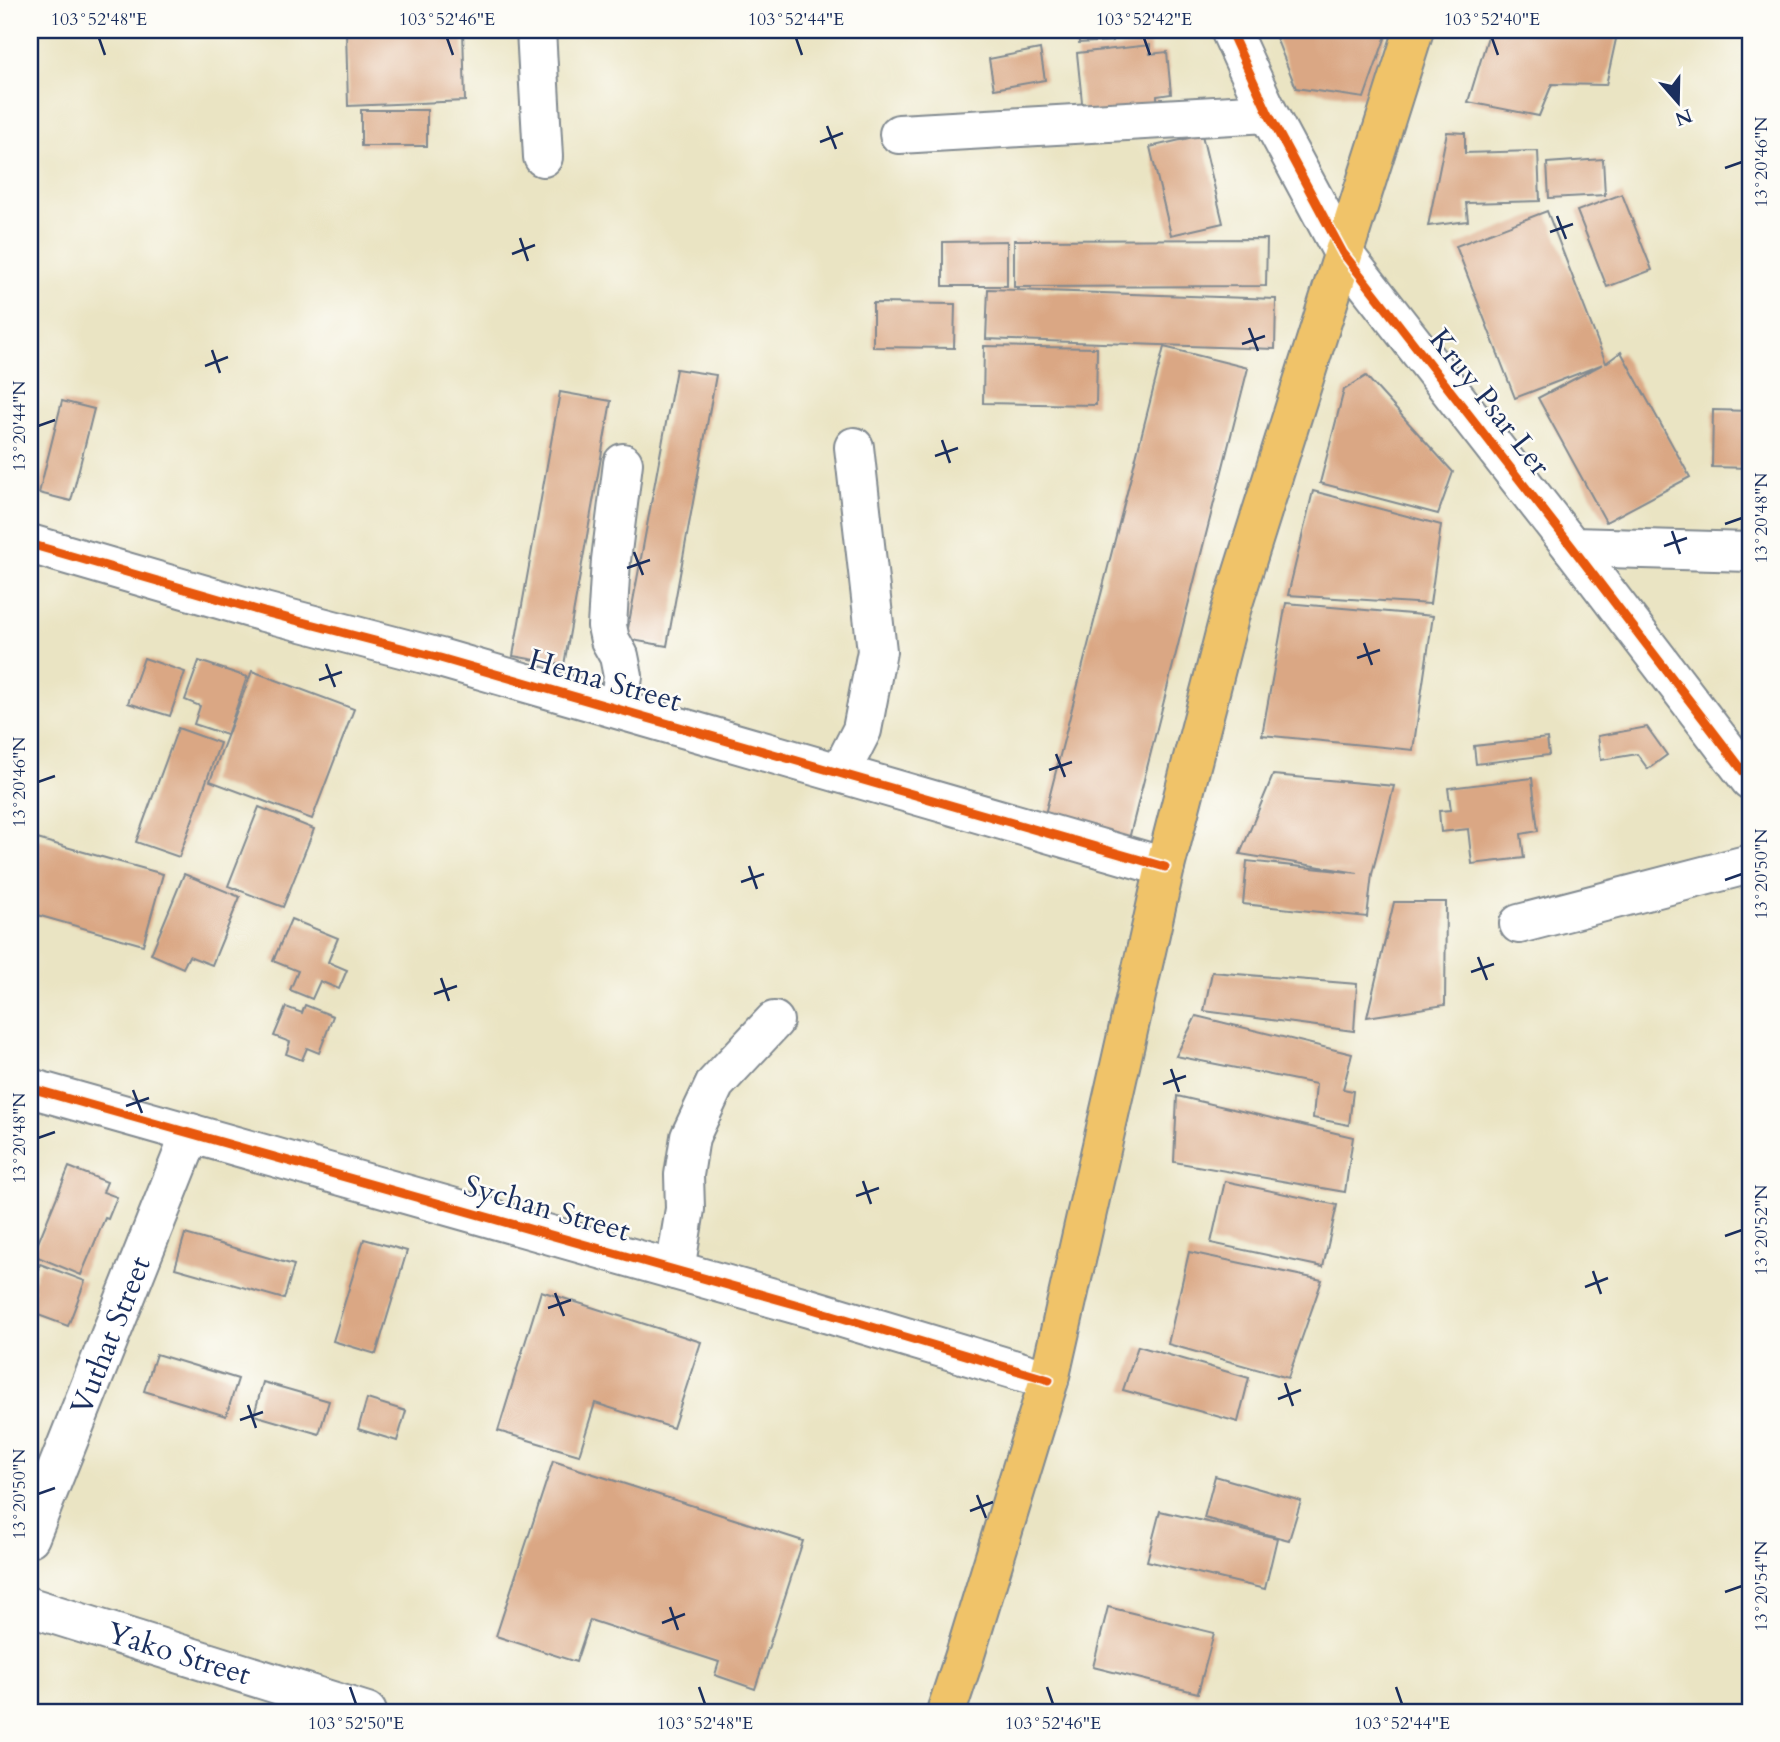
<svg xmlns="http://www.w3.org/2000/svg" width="1780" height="1742" font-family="Cardo,serif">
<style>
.building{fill:#daa784}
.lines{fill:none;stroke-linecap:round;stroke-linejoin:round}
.minor-casing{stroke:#828a90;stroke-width:42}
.highway-casing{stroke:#828a90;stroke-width:42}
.minor{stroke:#fff;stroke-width:38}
.highway{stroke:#f0c369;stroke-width:38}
.cycleway-casing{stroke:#fdfcf7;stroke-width:13}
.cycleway{stroke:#e8590c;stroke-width:9}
.ticks{fill:none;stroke:#1b2f5e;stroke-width:2.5}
.labels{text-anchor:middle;stroke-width:5;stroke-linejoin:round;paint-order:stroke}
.street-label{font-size:30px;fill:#1b2f5e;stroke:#fdfcf7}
.neatline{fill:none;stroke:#1b2f5e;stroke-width:2.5}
.ticks-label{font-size:18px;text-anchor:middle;fill:#1b2f5e}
</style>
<rect width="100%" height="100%" fill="#fdfcf7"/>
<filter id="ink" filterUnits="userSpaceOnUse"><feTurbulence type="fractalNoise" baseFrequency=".0143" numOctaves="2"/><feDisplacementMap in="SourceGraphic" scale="14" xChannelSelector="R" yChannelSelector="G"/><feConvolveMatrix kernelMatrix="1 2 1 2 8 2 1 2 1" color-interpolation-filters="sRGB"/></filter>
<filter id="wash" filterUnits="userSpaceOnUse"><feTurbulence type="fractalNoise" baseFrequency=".00686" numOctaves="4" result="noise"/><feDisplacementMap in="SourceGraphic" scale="28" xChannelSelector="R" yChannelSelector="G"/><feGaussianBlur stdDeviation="1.57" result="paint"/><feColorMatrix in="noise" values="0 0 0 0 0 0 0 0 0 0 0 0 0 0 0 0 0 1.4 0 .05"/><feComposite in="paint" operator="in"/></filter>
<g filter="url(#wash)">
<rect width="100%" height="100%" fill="#eae4c3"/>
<g id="blocks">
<g class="building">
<path d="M 346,30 L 463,30 L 465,101 L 348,106 Z"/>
<path d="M 1078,30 L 1112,30 L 1113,41 L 1079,43 Z"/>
<path d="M 1273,30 L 1388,30 L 1364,98 L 1296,88 Z"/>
<path d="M 1490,30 L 1618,30 L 1606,85 L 1552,84 L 1539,116 L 1468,102 Z"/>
<path d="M 1150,45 L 1150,54 L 1167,52 L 1171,94 L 1157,96 L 1158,113 L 1084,122 L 1077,53 Z"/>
<path d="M 1040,49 L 1045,80 L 994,89 L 989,59 Z"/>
<rect x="361" y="110" width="66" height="36"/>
<path d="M 1447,132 L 1465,133 L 1465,153 L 1538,151 L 1540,201 L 1466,203 L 1468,221 L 1428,226 Z"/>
<path d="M 1202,135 L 1223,223 L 1171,235 L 1150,147 Z"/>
<path d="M 1603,159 L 1605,195 L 1549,198 L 1547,163 Z"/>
<path d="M 1622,194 L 1652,270 L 1607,287 L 1577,211 Z"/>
<path d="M 1547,211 L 1606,363 L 1621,352 L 1690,477 L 1606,522 L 1538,398 L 1603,364 L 1515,398 L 1456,246 Z"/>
<path d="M 1267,239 L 1266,286 L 1014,287 L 1014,240 Z"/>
<path d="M 1007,241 L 1007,286 L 943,286 L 943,242 Z"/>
<path d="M 988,289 L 1276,299 L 1275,349 L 986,339 Z"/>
<path d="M 873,303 L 955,304 L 954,348 L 873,347 Z"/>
<path d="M 984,346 L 1097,348 L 1096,405 L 983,403 Z"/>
<path d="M 1164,347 L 1248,368 L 1128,843 L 1043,822 Z"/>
<path d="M 676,369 L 716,375 L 667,646 L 626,639 Z"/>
<path d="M 1366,376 L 1453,472 L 1438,514 L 1320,483 L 1344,390 Z"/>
<path d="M 560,392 L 611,401 L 564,665 L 513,656 Z"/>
<path d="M 62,401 L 94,409 L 71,501 L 39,493 Z"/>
<path d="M 1713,410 L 1750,411 L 1750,468 L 1712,467 Z"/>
<path d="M 1313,491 L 1441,525 L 1430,604 L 1288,595 Z"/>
<path d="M 1286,603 L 1433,616 L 1413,750 L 1262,735 Z"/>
<path d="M 144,658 L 185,672 L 170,716 L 128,703 Z"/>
<path d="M 199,661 L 247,677 L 227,735 L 194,724 L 200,706 L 185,700 Z"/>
<path d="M 252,671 L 354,709 L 312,819 L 210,781 Z"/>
<path d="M 1647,727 L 1667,755 L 1648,769 L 1637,754 L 1601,760 L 1598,736 Z"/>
<path d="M 178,728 L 220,743 L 179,857 L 136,842 Z"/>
<path d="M 1547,738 L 1549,755 L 1476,764 L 1474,746 Z"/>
<path d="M 1273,775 L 1394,786 L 1372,874 L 1367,917 L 1243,904 L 1247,861 L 1358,873 L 1240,854 Z"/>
<path d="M 1532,778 L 1538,831 L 1521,834 L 1524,858 L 1472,864 L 1468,829 L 1441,832 L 1439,811 L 1451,810 L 1448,788 Z"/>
<path d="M 259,807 L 314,829 L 283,907 L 228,886 Z"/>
<path d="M 30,837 L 163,874 L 143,945 L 30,913 Z"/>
<path d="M 184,874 L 240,897 L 212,965 L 189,956 L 183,968 L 151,954 Z"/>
<path d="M 1394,902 L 1446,902 L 1445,1005 L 1367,1017 Z"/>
<path d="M 291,919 L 338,938 L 328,962 L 347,970 L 339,989 L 320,981 L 312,999 L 290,990 L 298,971 L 273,961 Z"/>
<path d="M 1212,972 L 1357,984 L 1354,1031 L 1204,1011 Z"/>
<path d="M 305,1005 L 333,1016 L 319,1053 L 307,1048 L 302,1060 L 286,1054 L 290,1042 L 274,1036 L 286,1007 L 302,1013 Z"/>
<path d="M 1196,1016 L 1352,1054 L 1343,1089 L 1353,1091 L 1349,1125 L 1313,1118 L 1316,1084 L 1176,1056 Z"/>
<path d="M 1177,1096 L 1353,1137 L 1345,1192 L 1174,1162 Z"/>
<path d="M 69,1167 L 107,1182 L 103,1192 L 117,1197 L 108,1219 L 105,1218 L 81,1275 L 33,1255 Z"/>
<path d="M 1225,1181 L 1337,1205 L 1323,1267 L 1211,1243 Z"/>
<path d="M 185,1234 L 294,1265 L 284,1299 L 175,1268 Z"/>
<path d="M 364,1239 L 407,1251 L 376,1354 L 333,1341 Z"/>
<path d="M 1189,1252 L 1322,1280 L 1288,1378 L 1168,1344 Z"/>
<path d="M 40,1264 L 85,1281 L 68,1326 L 30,1312 L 30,1301 L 35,1288 L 31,1287 Z"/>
<path d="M 541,1291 L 701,1342 L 673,1428 L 595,1403 L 579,1455 L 498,1431 Z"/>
<path d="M 1138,1346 L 1249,1378 L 1238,1422 L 1123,1390 Z"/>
<path d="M 156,1354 L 238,1379 L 226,1416 L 144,1391 Z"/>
<path d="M 263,1382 L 329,1401 L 319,1434 L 254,1415 Z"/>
<path d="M 367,1399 L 406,1411 L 397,1441 L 358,1429 Z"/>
<path d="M 553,1461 L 803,1541 L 755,1689 L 715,1675 L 719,1662 L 590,1620 L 576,1662 L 496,1636 Z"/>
<path d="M 1215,1476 L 1301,1501 L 1289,1540 L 1204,1518 Z"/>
<path d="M 1160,1511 L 1277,1538 L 1265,1589 L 1147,1561 Z"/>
<path d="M 1108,1607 L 1214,1633 L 1198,1693 L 1093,1667 Z"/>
</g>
</g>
</g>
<g filter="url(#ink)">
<use href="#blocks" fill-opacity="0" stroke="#828a90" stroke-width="2"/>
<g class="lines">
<defs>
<g id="minor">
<path d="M 536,30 L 543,157"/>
<path d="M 1230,30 L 1268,113 L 1343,253 L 1572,547 L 1750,780"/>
<path d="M 899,134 L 1268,113"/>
<path d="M 30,544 L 264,612 L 440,658 L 1165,867"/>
<path d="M 1572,547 L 1750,552"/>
<path d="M 619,709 L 623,676 L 619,656 L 610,640 L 607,626 L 611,560 L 623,463"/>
<path d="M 840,773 L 862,730 L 877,651 L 854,447"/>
<path d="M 1519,924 L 1750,864"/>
<path d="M 30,1088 L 809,1308 L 1049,1380"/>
<path d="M 675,1270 L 685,1209 L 684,1175 L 690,1137 L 715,1084 L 774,1021"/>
<path id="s1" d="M 30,1537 L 191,1133"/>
<path id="s2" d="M 30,1607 L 367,1712"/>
</g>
<path id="highway" d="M 946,1712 L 964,1658 L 1049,1380 L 1165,867 L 1231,610 L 1414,30"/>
</defs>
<use href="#minor" class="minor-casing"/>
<use href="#highway" class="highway-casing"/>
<use href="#minor" class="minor"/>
<use href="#highway" class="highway"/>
<defs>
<g id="cycleway">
<path d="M 1230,30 L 1268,113 L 1343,253 L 1572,547 L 1750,780"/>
<path d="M 30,544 L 264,612 L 440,658 L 1165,867"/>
<path d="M 30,1088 L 809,1308 L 1049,1380"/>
</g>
</defs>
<use href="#cycleway" class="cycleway-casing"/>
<use href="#cycleway" class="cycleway"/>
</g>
</g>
<path class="ticks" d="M 99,38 L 105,55M 447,38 L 453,55M 796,38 L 802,55M 1144,38 L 1150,55M 1492,38 L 1498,55M 827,126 L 836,149M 820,142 L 843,133M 1725,168 L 1742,162M 1557,216 L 1566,239M 1550,232 L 1573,224M 520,238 L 528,261M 512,254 L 535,245M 1249,328 L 1258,351M 1242,344 L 1265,336M 212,350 L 220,373M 205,366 L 228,357M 38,426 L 55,420M 942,440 L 950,463M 935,456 L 958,448M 1725,524 L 1742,518M 1672,531 L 1680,554M 1664,546 L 1687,538M 634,552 L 643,575M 627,568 L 650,560M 1364,643 L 1372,665M 1357,658 L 1380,650M 326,664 L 335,687M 319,680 L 342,672M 1056,754 L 1065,777M 1049,770 L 1072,762M 38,782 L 55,776M 749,866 L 757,889M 1725,880 L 1742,874M 741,882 L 764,874M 1478,957 L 1487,980M 1471,972 L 1494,964M 441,978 L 449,1001M 434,994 L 457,986M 1171,1069 L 1179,1092M 1163,1084 L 1186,1076M 133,1090 L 142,1113M 126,1106 L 149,1098M 38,1138 L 55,1132M 863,1181 L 871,1204M 856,1196 L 879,1188M 1725,1236 L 1742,1230M 1593,1271 L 1601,1294M 1585,1287 L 1608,1278M 555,1293 L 564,1316M 548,1308 L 571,1300M 1285,1383 L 1293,1406M 1278,1399 L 1301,1390M 248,1405 L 256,1428M 240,1420 L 263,1412M 38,1494 L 55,1488M 977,1495 L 986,1518M 970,1511 L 993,1502M 1725,1592 L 1742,1586M 670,1607 L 678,1630M 662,1623 L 685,1614M 350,1687 L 356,1704M 699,1687 L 705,1704M 1047,1687 L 1053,1704M 1396,1687 L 1402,1704"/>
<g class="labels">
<g class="street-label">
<text transform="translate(1490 402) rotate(52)" y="10">Kruy Psar Ler</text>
<text transform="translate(605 680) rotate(16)" y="10">Hema Street</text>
<text transform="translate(547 1208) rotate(16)" y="10">Sychan Street</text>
<text dy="10" stroke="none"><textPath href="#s1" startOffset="217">Vuthat Street</textPath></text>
<text dy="10" stroke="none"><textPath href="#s2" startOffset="156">Yako Street</textPath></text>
</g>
</g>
<rect width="1780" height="1742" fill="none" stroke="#fdfcf7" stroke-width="77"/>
<g transform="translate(1678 102) rotate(160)" stroke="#fdfcf7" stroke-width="5" paint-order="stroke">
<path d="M0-5L12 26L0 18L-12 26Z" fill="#1b2f5e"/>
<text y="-10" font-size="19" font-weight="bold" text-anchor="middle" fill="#1b2f5e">N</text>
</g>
<rect x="38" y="38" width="1704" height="1666" class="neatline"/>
<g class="ticks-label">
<text x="99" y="25">103°52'48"E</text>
<text x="447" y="25">103°52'46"E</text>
<text x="796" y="25">103°52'44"E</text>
<text x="1144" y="25">103°52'42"E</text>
<text x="1492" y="25">103°52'40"E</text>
<text transform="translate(1761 162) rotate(-90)" y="6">13°20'46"N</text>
<text transform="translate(19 426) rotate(-90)" y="6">13°20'44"N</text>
<text transform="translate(1761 518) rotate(-90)" y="6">13°20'48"N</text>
<text transform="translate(19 782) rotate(-90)" y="6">13°20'46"N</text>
<text transform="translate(1761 874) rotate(-90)" y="6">13°20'50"N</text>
<text transform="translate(19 1138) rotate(-90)" y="6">13°20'48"N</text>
<text transform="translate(1761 1230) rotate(-90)" y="6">13°20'52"N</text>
<text transform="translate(19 1494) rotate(-90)" y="6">13°20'50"N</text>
<text transform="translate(1761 1586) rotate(-90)" y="6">13°20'54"N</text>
<text x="356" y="1729">103°52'50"E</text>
<text x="705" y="1729">103°52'48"E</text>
<text x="1053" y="1729">103°52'46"E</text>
<text x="1402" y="1729">103°52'44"E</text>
</g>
</svg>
